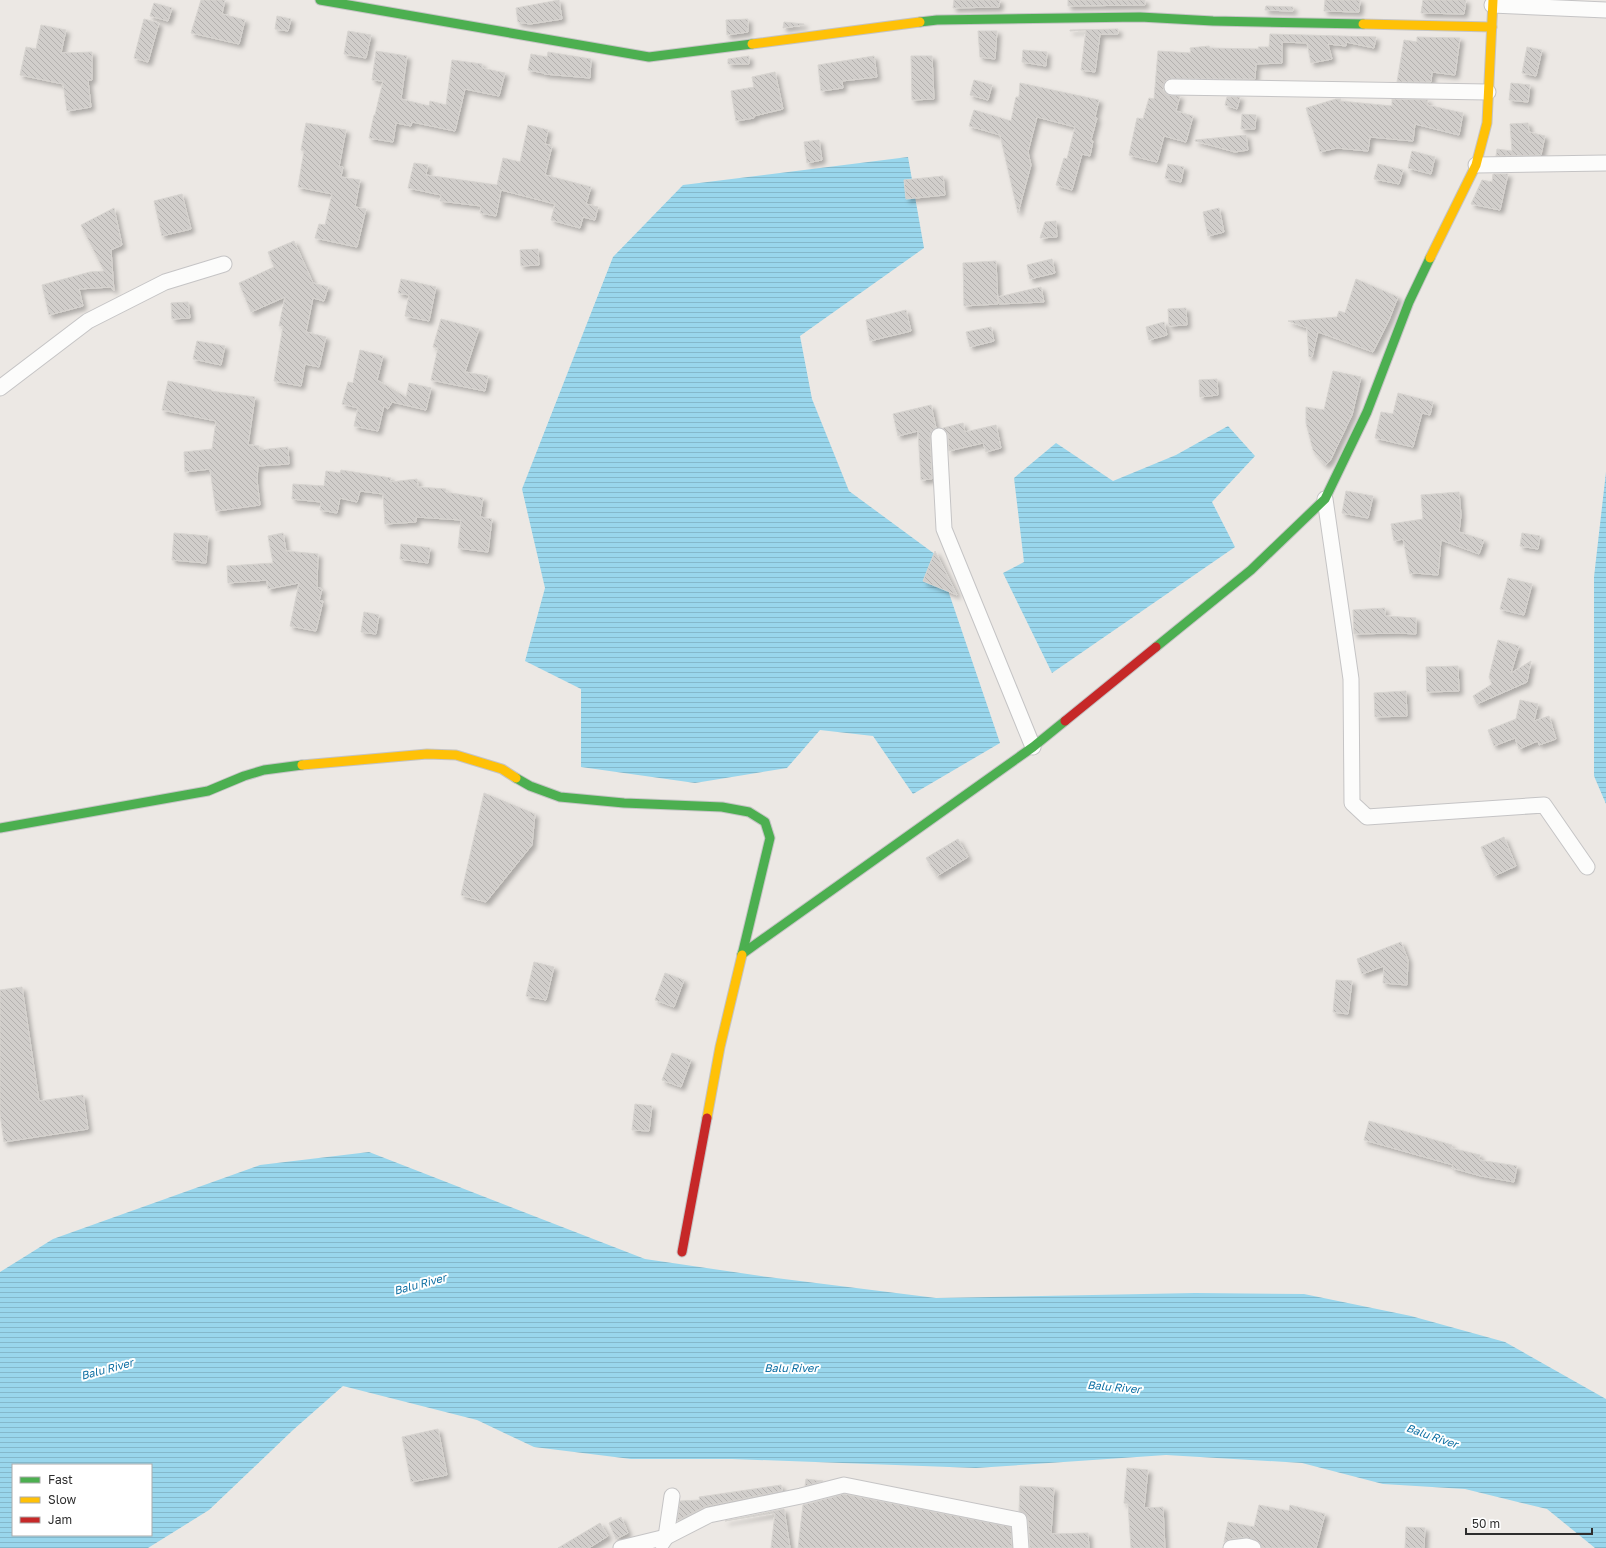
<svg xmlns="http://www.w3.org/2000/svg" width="1606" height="1548" font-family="'Golos Text',sans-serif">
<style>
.water{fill:url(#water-rules);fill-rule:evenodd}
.building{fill:url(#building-back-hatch);stroke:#d7d4d0;filter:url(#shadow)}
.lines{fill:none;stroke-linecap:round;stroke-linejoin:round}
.street-casing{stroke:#c5c4c5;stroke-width:17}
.fast-casing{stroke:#c5c4c5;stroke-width:11}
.slow-casing{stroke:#c5c4c5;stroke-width:11}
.jam-casing{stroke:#c5c4c5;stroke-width:11}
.street{stroke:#fcfcfb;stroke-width:15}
.fast{stroke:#4caf50;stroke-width:9}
.slow{stroke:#ffc107;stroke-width:9}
.jam{stroke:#c62828;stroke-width:9}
.labels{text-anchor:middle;stroke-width:4;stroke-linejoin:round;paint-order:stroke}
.water-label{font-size:11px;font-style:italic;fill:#0d6fa3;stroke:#fff}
</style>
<defs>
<pattern id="water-rules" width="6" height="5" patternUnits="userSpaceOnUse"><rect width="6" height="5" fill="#99d6ec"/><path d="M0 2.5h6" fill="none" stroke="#84b8cb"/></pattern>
<pattern id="building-back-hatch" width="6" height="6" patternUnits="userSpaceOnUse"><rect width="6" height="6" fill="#d1cecb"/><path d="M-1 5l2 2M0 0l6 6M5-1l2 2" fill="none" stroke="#b4b1af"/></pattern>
<filter id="shadow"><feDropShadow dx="3.5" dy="3.5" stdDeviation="2" flood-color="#0004"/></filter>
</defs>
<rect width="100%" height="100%" fill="#ece8e4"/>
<g class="water">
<path d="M 908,157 L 924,248 L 800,336 L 812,399 L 849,491 L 936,555 L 1000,743 L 913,794 L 873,736 L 820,730 L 787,768 L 695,783 L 581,767 L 581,689 L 525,661 L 545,588 L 522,489 L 613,257 L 683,185 Z"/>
<path d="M 1228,426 L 1255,456 L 1212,502 L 1235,547 L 1052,673 L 1003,573 L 1024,562 L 1014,478 L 1056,443 L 1113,481 L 1176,455 Z"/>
<path d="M 1606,472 L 1606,804 L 1594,776 L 1594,577 Z"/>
<path d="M 369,1152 L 645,1259 L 761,1276 L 936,1298 L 1195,1293 L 1304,1294 L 1411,1316 L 1505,1342 L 1606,1399 L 1606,1548 L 1595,1548 L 1547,1509 L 1465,1489 L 1383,1484 L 1302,1463 L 1166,1455 L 976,1468 L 732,1459 L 631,1459 L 534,1447 L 477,1420 L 343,1386 L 293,1430 L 209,1510 L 148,1548 L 0,1548 L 0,1272 L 53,1239 L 260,1165 ZM 13,1465 L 151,1465 L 151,1535 L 13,1535 Z"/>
</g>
<g class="building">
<path d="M 201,0 L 225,0 L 222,14 L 245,20 L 239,44 L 191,33 Z"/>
<path d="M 559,0 L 562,19 L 530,24 L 518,22 L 516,8 Z"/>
<path d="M 954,0 L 1000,0 L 999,7 L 953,8 Z"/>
<path d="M 1068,0 L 1145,0 L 1145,5 L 1068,6 Z"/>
<path d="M 1325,0 L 1360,0 L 1359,12 L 1324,11 Z"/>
<path d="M 1423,0 L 1466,0 L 1464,14 L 1421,13 Z"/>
<path d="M 154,3 L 172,8 L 168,21 L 150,16 Z"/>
<path d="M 1266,6 L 1293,7 L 1293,11 L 1265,10 Z"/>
<path d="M 277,16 L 291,19 L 288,31 L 275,29 Z"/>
<path d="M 144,19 L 159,23 L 148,62 L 134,58 Z"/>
<path d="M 748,19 L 748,32 L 727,35 L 726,20 Z"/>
<path d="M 784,22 L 804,24 L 804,25 L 783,28 Z"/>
<path d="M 41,25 L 66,30 L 61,53 L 92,52 L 92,80 L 88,80 L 91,107 L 67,111 L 63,84 L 20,75 L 26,47 L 36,49 Z"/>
<path d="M 1118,29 L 1118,34 L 1100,34 L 1095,72 L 1081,70 L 1086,30 L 1070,31 L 1070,30 Z"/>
<path d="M 348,31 L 371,35 L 366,58 L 344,54 Z"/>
<path d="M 978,31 L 997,31 L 995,59 L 980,57 Z"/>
<path d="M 1270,34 L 1376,37 L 1374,48 L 1346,42 L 1346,46 L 1328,44 L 1332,59 L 1311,63 L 1307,43 L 1282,42 L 1282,63 L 1256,64 L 1255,79 L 1168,79 L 1164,83 L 1163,87 L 1164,92 L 1168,95 L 1180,96 L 1176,111 L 1193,116 L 1186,142 L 1164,136 L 1157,162 L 1129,155 L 1137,118 L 1143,119 L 1149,98 L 1154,99 L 1158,51 L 1191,53 L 1190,48 L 1209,46 L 1210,48 L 1259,49 L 1258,47 L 1269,47 Z"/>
<path d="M 1417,37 L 1460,38 L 1455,75 L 1432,72 L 1431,82 L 1397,82 L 1404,40 L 1417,42 Z"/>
<path d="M 1527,47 L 1542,50 L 1536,76 L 1522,73 Z"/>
<path d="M 1023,50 L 1047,52 L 1046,66 L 1022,62 Z"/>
<path d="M 376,51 L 407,56 L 401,99 L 429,106 L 430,101 L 446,105 L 452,60 L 482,64 L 482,68 L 505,73 L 499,96 L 465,89 L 455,131 L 412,122 L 411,126 L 396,123 L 393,142 L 369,138 L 374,115 L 375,115 L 383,81 L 372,80 Z"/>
<path d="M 548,52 L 591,59 L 590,78 L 544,74 L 544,73 L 528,70 L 531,54 L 547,57 Z"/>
<path d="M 749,56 L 749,64 L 728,64 L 728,59 Z"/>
<path d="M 874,56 L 877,77 L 842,81 L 843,88 L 821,91 L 818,65 Z"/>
<path d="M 911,56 L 932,56 L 934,99 L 912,100 Z"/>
<path d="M 775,72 L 783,109 L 754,116 L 754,118 L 736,121 L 731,91 L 754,87 L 752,77 Z"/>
<path d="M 974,80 L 992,85 L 988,100 L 970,95 Z"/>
<path d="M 1020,83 L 1099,100 L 1095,117 L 1097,118 L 1091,140 L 1093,141 L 1090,156 L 1082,154 L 1072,190 L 1056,185 L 1064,158 L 1067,159 L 1075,127 L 1037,117 L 1028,152 L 1031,165 L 1018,213 L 1000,135 L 969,126 L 974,110 L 1011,121 L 1016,97 L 1019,97 Z"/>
<path d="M 1511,83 L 1530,85 L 1528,102 L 1509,100 Z"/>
<path d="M 1227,97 L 1240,97 L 1237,109 L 1225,105 Z"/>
<path d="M 1336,99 L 1341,99 L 1340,101 L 1392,106 L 1392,99 L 1428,100 L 1427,105 L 1463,113 L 1459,135 L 1415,124 L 1413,141 L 1370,137 L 1368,151 L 1337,148 L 1320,152 L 1306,108 Z"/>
<path d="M 1242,114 L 1256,115 L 1255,129 L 1241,129 Z"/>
<path d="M 306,123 L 346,130 L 339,167 L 343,167 L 341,177 L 360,180 L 355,207 L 366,209 L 357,247 L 315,238 L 319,224 L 325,225 L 332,194 L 298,187 L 304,151 L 301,150 Z"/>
<path d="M 1528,123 L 1529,132 L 1545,136 L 1541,155 L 1496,156 L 1497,149 L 1512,151 L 1510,124 Z"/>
<path d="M 528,125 L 548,130 L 545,144 L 552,146 L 545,175 L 591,187 L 586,204 L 598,207 L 595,220 L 583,217 L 580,228 L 551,220 L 555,204 L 501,190 L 496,216 L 480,213 L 481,206 L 440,201 L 441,195 L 408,188 L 414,163 L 428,165 L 426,175 L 497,185 L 503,158 L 520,162 Z"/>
<path d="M 1246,135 L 1248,150 L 1235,152 L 1195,141 L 1195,140 Z"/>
<path d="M 819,140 L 822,160 L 807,163 L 804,142 Z"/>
<path d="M 1412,151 L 1435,157 L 1431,174 L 1408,168 Z"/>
<path d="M 1168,164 L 1184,167 L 1181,182 L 1165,178 Z"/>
<path d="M 1378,164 L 1403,170 L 1399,184 L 1374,179 Z"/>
<path d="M 1493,174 L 1508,174 L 1500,210 L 1471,204 L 1482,180 L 1492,182 Z"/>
<path d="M 943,176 L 945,195 L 906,199 L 904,180 Z"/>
<path d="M 182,194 L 191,229 L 162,236 L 154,201 Z"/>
<path d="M 114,208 L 122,245 L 111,250 L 114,291 L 111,287 L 79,289 L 83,306 L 49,315 L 42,285 L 90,272 L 104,271 L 81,225 Z"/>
<path d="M 1219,208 L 1224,232 L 1208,236 L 1203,212 Z"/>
<path d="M 1056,221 L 1057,237 L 1040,238 L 1045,222 Z"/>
<path d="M 294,241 L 313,283 L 328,287 L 324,301 L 313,298 L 306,332 L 326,337 L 319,367 L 305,364 L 301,386 L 274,381 L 283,326 L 279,326 L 285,297 L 251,312 L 239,283 L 274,267 L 268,252 Z"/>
<path d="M 538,249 L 539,265 L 521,266 L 520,250 Z"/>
<path d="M 1052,259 L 1055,273 L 1030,279 L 1027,265 Z"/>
<path d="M 996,261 L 998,304 L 964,306 L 963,263 Z"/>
<path d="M 401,279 L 436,287 L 429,321 L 405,316 L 409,295 L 398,293 Z"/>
<path d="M 1356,279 L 1398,297 L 1389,320 L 1373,352 L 1318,332 L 1312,357 L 1309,357 L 1307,328 L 1288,321 L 1337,317 L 1339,311 L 1345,313 Z"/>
<path d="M 1041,287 L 1044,302 L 999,304 L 998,297 Z"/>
<path d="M 188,302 L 190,318 L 172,319 L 171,303 Z"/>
<path d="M 1186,308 L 1187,325 L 1169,326 L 1168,309 Z"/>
<path d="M 906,310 L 911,331 L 870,341 L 866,320 Z"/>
<path d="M 441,319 L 479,329 L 465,372 L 488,376 L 485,391 L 431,380 L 438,348 L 433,347 Z"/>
<path d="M 1164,322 L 1167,335 L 1149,340 L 1146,327 Z"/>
<path d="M 991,327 L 994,341 L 970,347 L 966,332 Z"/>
<path d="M 197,341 L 225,346 L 221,365 L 193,359 Z"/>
<path d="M 360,350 L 383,356 L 377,380 L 406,397 L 409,383 L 431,388 L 426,410 L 392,402 L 388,409 L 384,406 L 378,431 L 354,426 L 358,408 L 342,404 L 348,382 L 353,383 Z"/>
<path d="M 1333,371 L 1361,377 L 1352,415 L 1330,461 L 1325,465 L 1313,450 L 1306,423 L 1306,407 L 1324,410 Z"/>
<path d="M 1217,379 L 1218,395 L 1200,397 L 1199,380 Z"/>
<path d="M 168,381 L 211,390 L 211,391 L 255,397 L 248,445 L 259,446 L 259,450 L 288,447 L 289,464 L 258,466 L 257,480 L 260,505 L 216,511 L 210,469 L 185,472 L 184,452 L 212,449 L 216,421 L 162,410 Z"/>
<path d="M 1398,393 L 1433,402 L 1430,415 L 1422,413 L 1413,447 L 1375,438 L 1381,412 L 1393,414 Z"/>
<path d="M 931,405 L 936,428 L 931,432 L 930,436 L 932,479 L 921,480 L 918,431 L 898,436 L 893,414 Z"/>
<path d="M 963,423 L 965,432 L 996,425 L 1001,448 L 986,452 L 983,443 L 949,451 L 948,435 L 943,428 Z"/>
<path d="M 341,470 L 391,478 L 390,482 L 417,479 L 418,487 L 446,489 L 445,492 L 483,498 L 480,517 L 492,519 L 488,552 L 458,548 L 461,520 L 416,517 L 416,522 L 385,524 L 383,494 L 360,491 L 357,502 L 340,498 L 337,513 L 320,510 L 321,502 L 292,499 L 293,484 L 324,486 L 326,471 L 340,473 Z"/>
<path d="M 1346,491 L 1373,496 L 1368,518 L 1342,513 Z"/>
<path d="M 1459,492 L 1461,515 L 1459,532 L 1484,540 L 1479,554 L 1441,540 L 1438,575 L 1415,573 L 1410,574 L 1403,539 L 1394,541 L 1391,524 L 1423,519 L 1421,495 Z"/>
<path d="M 174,533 L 208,536 L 206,563 L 172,560 Z"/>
<path d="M 283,533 L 286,551 L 318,554 L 317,587 L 322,589 L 319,601 L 323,601 L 316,631 L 290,626 L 299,583 L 268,589 L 267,580 L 228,583 L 227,566 L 273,563 L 268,536 Z"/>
<path d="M 1522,533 L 1540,536 L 1538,549 L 1520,546 Z"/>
<path d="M 401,544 L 430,548 L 428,563 L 400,559 Z"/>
<path d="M 935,551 L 957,595 L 923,581 Z"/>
<path d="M 1508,578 L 1532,584 L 1524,615 L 1500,609 Z"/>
<path d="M 1385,608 L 1385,616 L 1416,618 L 1416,634 L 1398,633 L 1354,634 L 1353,610 Z"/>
<path d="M 364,612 L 379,615 L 376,634 L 361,632 Z"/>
<path d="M 1498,640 L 1519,646 L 1511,673 L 1531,661 L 1527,682 L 1477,704 L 1473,696 L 1492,684 L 1489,677 Z"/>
<path d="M 1458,666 L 1459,691 L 1427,692 L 1426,667 Z"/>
<path d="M 1406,691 L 1407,716 L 1375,717 L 1374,693 Z"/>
<path d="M 1520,700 L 1538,704 L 1534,721 L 1549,716 L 1556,739 L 1539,745 L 1538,741 L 1519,749 L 1515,738 L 1494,746 L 1488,730 L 1516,719 Z"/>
<path d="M 484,793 L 535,814 L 532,845 L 486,902 L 461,895 Z"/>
<path d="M 1504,837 L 1516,866 L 1494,876 L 1481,847 Z"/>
<path d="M 958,839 L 968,857 L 937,876 L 926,858 Z"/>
<path d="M 1401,942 L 1408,960 L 1407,985 L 1383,983 L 1384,966 L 1362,974 L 1357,959 Z"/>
<path d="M 534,962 L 554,967 L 546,1000 L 526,996 Z"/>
<path d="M 665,973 L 684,980 L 674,1007 L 655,1000 Z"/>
<path d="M 1336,980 L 1352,981 L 1348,1014 L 1333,1012 Z"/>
<path d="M 22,987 L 39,1101 L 83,1095 L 88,1129 L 4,1142 L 0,1114 L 0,990 Z"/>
<path d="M 672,1053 L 691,1060 L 681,1087 L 662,1080 Z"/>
<path d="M 635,1104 L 652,1106 L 649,1131 L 632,1130 Z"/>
<path d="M 1369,1121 L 1452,1145 L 1451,1148 L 1480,1155 L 1479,1160 L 1517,1166 L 1514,1182 L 1481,1176 L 1452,1168 L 1453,1165 L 1364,1140 Z"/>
<path d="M 438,1429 L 447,1475 L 411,1482 L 402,1437 Z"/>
<path d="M 1127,1468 L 1148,1470 L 1144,1508 L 1163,1507 L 1165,1548 L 1131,1548 L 1128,1504 L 1124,1503 Z"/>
<path d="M 806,1479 L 823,1481 L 805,1486 Z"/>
<path d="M 781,1485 L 782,1491 L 707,1506 L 677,1521 L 680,1501 L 700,1500 L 699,1497 Z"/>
<path d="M 1020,1486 L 1054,1488 L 1051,1534 L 1088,1533 L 1089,1548 L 1030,1548 L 1028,1519 L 1025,1514 L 1019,1511 Z"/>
<path d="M 844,1494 L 1011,1527 L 1012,1548 L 798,1548 L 803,1505 Z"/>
<path d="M 1259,1505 L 1289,1511 L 1290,1505 L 1325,1514 L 1316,1548 L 1262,1548 L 1259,1542 L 1246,1537 L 1230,1539 L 1224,1542 L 1228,1522 L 1254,1527 Z"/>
<path d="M 784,1509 L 790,1548 L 771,1548 L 775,1513 L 725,1521 Z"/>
<path d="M 621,1517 L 628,1533 L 616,1539 L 609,1523 Z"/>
<path d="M 600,1523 L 608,1536 L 589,1548 L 558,1548 Z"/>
<path d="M 1406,1527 L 1425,1528 L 1424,1548 L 1405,1548 Z"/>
</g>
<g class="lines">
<defs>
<g id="street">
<path d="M 1492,5 L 1606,10"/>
<path d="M 1172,87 L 1488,92"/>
<path d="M 1476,165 L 1606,163"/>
<path d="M 0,388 L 88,321 L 165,282 L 224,264"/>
<path d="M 939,436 L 944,529 L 1033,747"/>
<path d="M 1325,499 L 1351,679 L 1352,803 L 1367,817 L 1544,805 L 1587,867"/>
<path d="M 662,1543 L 666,1537 L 672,1496"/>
<path d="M 621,1548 L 666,1537 L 709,1515 L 801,1496 L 844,1485 L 1019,1520 L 1021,1548"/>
<path d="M 1231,1548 L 1247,1546 L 1253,1548"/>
</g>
<g id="fast">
<path d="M 320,0 L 649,57 L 752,44"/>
<path d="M 920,22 L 937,20 L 1140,17 L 1213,21 L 1363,24"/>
<path d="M 1156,647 L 1251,570 L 1325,499 L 1367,412 L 1409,302 L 1430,258"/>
<path d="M 516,778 L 530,786 L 560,797 L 624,803 L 722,807 L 749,812 L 765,822 L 770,838 L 742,955"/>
<path d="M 0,828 L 208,791 L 244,776 L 264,770 L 302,765"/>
<path d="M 742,954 L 1033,747 L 1065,721"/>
</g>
<g id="slow">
<path d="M 1363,24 L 1492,27"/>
<path d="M 752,44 L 920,22"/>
<path d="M 1430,258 L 1476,165 L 1487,123 L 1493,0"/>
<path d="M 302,765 L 427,754 L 456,755 L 502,769 L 516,778"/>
<path d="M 707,1118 L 720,1047 L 742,955"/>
</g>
<g id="jam">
<path d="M 1065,721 L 1156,647"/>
<path d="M 682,1252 L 707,1118"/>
</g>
</defs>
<use href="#street" class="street-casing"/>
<use href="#fast" class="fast-casing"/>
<use href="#slow" class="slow-casing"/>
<use href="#jam" class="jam-casing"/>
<use href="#street" class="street"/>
<use href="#fast" class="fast"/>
<use href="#slow" class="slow"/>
<use href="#jam" class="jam"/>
</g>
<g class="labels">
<g class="water-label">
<text transform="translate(420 1284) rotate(-15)" y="4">Balu River</text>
<text x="791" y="1372">Balu River</text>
<text transform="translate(107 1369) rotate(-15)" y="4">Balu River</text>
<text transform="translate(1114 1387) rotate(5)" y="4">Balu River</text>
<text transform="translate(1432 1436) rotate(19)" y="4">Balu River</text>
</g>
</g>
<rect x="12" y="1464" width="140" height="72" fill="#ffffff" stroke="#ababab"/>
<rect x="20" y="1477" width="20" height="6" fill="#4caf50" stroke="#ababab"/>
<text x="48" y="1484" font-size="12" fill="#2e2e2e">Fast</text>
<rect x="20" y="1497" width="20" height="6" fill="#ffc107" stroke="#ababab"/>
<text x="48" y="1504" font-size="12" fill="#2e2e2e">Slow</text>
<rect x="20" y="1517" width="20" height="6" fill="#c62828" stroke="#ababab"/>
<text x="48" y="1524" font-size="12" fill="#2e2e2e">Jam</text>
<path d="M1466 1528v6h126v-6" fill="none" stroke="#2e2e2e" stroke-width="2"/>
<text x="1472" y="1528" font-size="12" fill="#2e2e2e" stroke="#ffffff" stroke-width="3" paint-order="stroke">50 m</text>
</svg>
